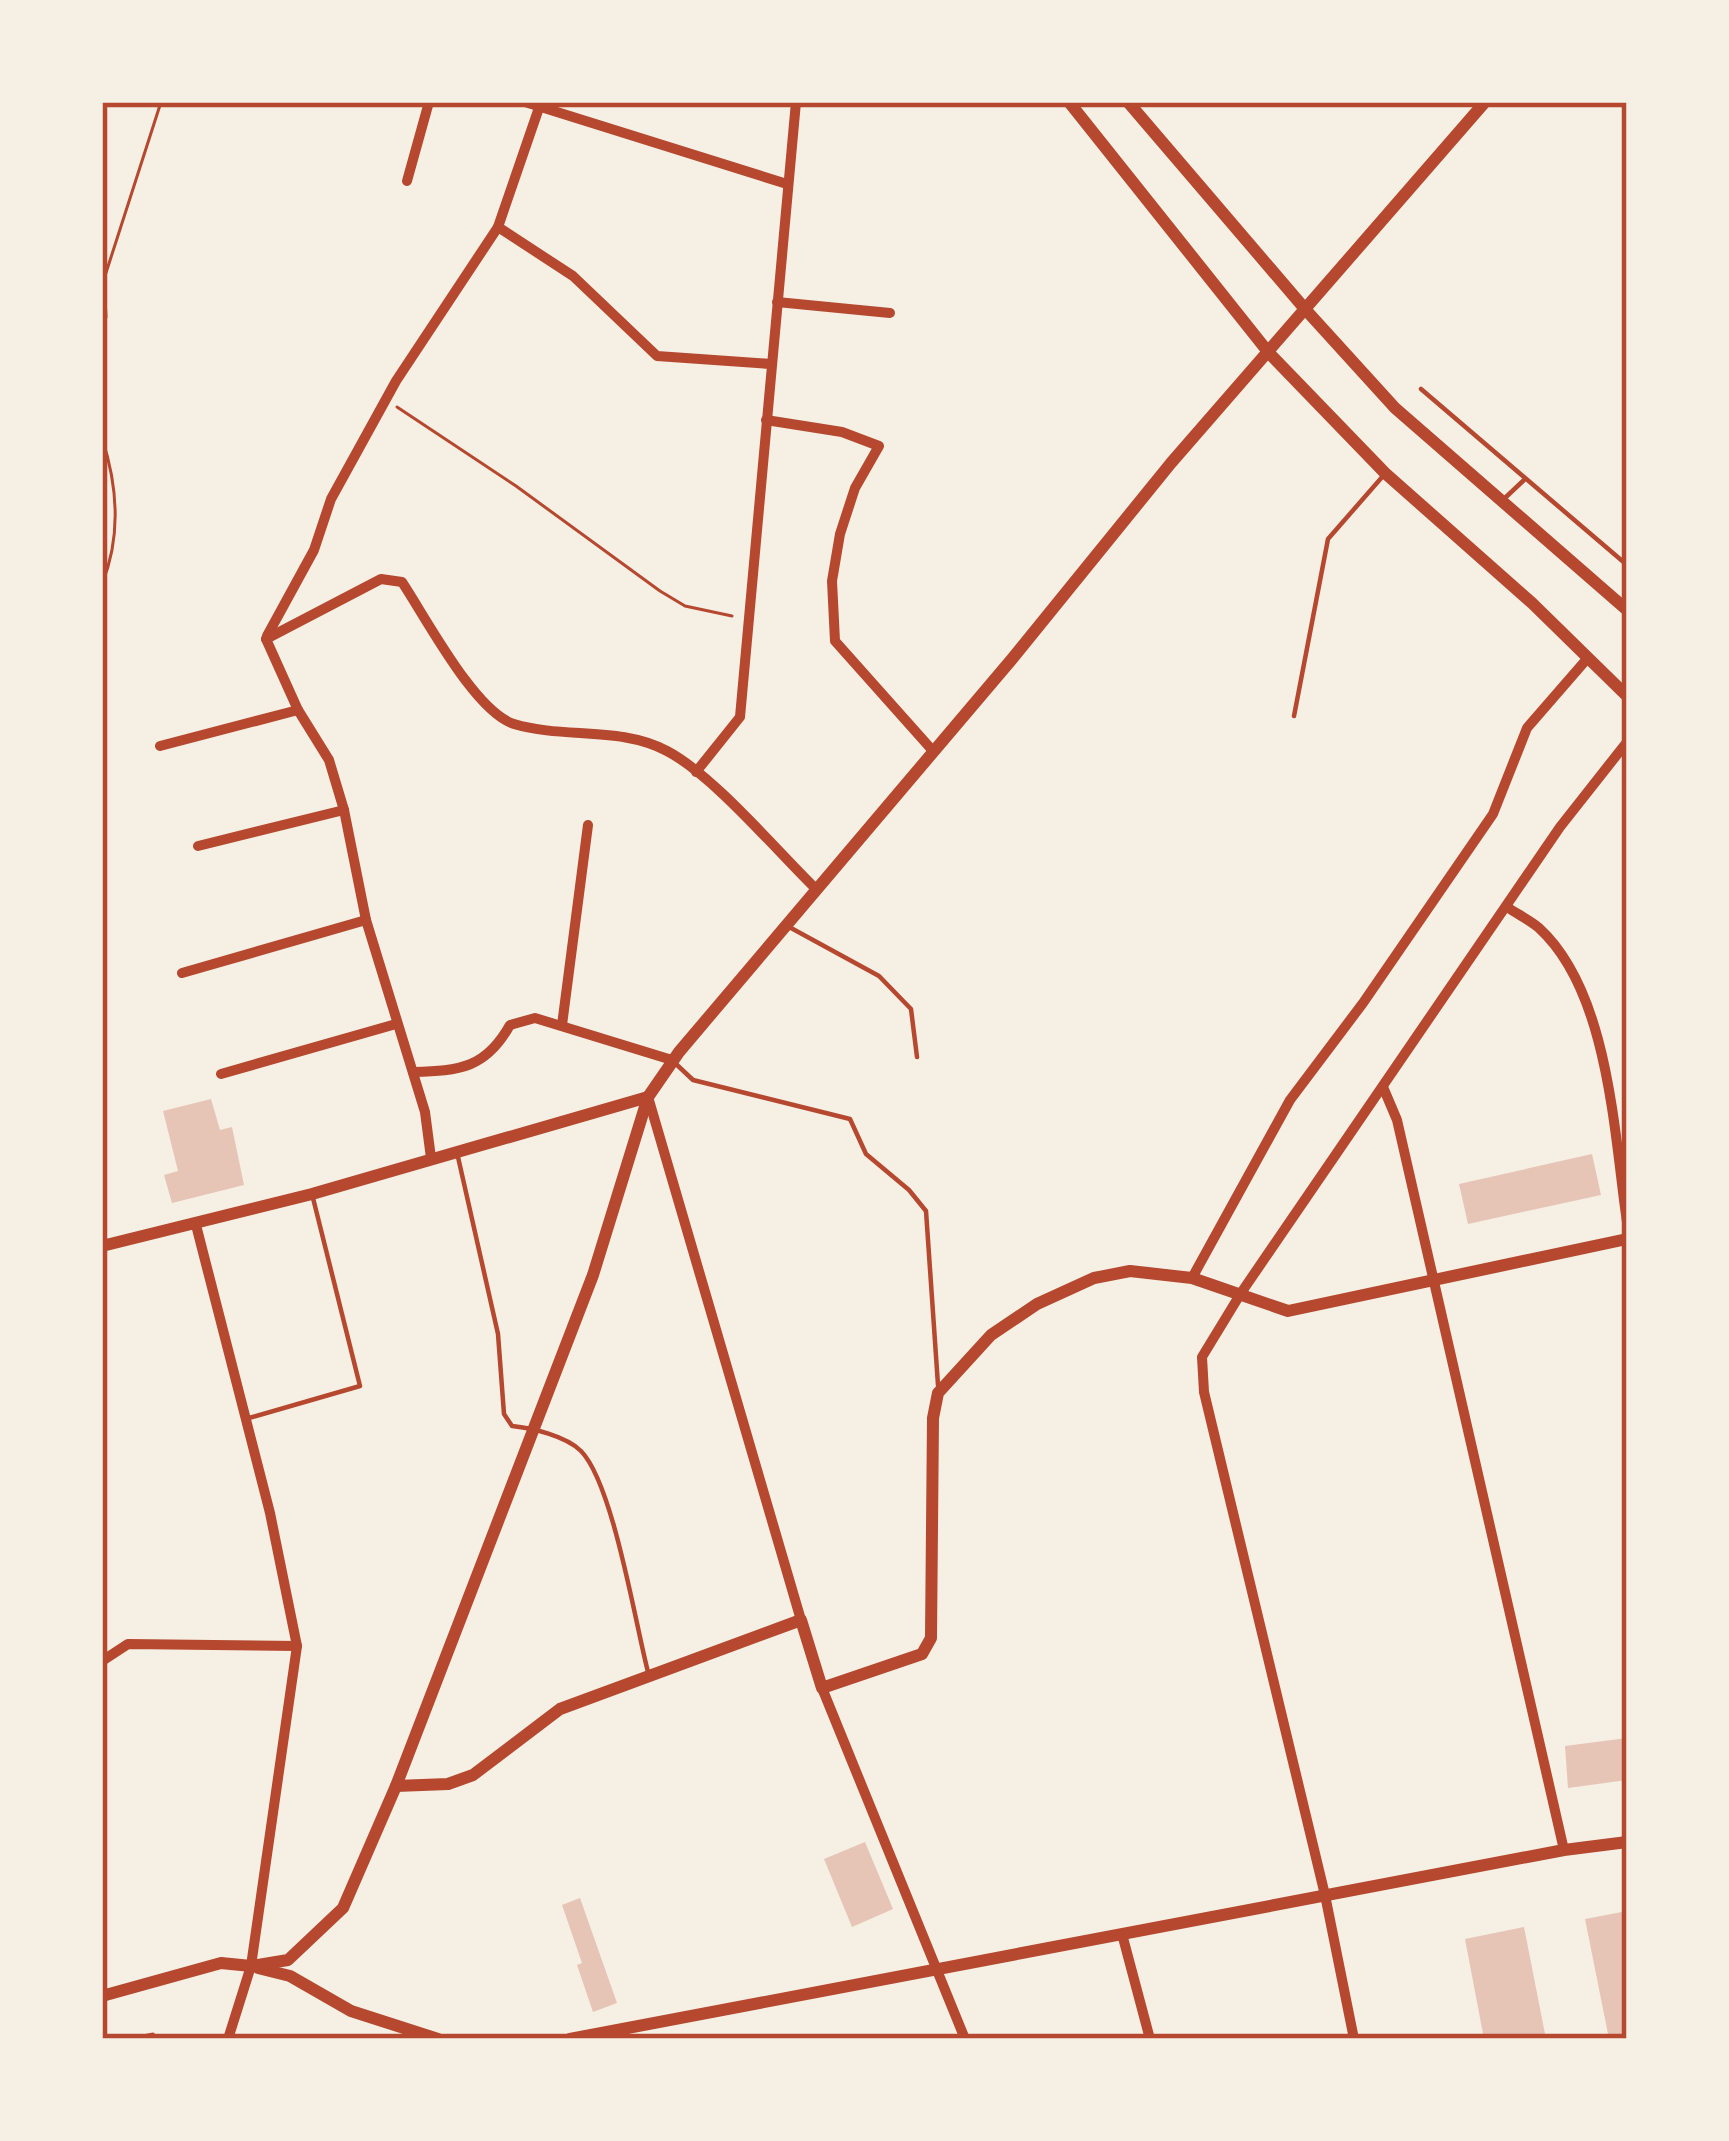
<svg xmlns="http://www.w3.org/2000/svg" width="1729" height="2141" font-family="'Sofia Sans Condensed',sans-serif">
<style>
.building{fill:#e6c5b7}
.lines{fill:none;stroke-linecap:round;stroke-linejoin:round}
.path{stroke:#b5482f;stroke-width:3}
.service{stroke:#b5482f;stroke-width:4.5}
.minor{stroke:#b5482f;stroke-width:10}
.tertiary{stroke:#b5482f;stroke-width:12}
.neatline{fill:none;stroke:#b5482f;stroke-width:4.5}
</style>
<rect width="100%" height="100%" fill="#f6efe4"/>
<g class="building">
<path d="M 211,1099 L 220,1130 L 232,1127 L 244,1185 L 172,1203 L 164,1175 L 178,1171 L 163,1111 Z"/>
<path d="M 1592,1154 L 1601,1195 L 1468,1224 L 1459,1184 Z"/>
<path d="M 1627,1738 L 1627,1780 L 1568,1788 L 1565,1746 Z"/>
<path d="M 865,1842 L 893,1909 L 852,1927 L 824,1859 Z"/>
<path d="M 580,1898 L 617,2003 L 593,2012 L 577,1965 L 582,1963 L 562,1905 Z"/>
<path d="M 1627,1911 L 1627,2039 L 1609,2039 L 1585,1919 Z"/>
<path d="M 1524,1927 L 1546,2039 L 1484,2039 L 1465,1939 Z"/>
</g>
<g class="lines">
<g class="path">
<path d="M 102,330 L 106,317 L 104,279 L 161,102"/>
<path d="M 397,407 L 516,486 L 660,591 L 685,606 L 732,616"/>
<path d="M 102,438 C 118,487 121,537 102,584"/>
<path d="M 128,2039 L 153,2034 L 158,2039"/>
</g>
<g class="service">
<path d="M 1421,389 L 1627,565"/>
<path d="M 1506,497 L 1524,480"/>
<path d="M 1294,716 L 1328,539 L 1383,476"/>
<path d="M 791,928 L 879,976 L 911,1009 L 917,1057"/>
<path d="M 676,1064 L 693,1080 L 850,1119 L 866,1154 L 909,1190 L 926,1211 L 938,1385"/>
<path d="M 458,1157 L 498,1334 L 504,1414 L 512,1426 C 532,1428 566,1436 581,1451 C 613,1484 635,1622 648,1672"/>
<path d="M 249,1418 L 360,1386 L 312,1194"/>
</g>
<g class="minor">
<path d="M 525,102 L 787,184"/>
<path d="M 407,181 L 429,102"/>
<path d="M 498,227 L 573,276 L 657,356 L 771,364"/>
<path d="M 777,302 L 890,313"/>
<path d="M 766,420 L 842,432 L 879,446 L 855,488 L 840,534 L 832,581 L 835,641 L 933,751"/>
<path d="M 267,636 L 314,550 L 331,499 L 396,381 L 498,227 L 541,102"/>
<path d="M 266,639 L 381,579 L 402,582 C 426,618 475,712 514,724 C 564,739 620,726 667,751 C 713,775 776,850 815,888"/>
<path d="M 266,639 L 298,710 L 329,760 L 344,810 L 366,920 L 425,1112 L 431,1158"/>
<path d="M 160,746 L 298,710"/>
<path d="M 696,772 L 740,717 L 796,102"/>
<path d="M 198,846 L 344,810"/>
<path d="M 1507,907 C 1517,914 1530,920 1539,928 C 1609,992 1614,1134 1627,1222"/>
<path d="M 182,973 L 366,920"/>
<path d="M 562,1025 L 588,825"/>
<path d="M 413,1072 C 460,1071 486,1068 510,1025 L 535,1018 L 672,1060"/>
<path d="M 221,1074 L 396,1024"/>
<path d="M 1383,1087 L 1397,1120 L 1564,1850"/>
<path d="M 648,1097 L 801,1620"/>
<path d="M 196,1225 L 270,1513 L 297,1646 L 251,1966 L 228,2039"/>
<path d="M 1192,1278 L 1290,1100 L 1363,1003 L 1493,814 L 1527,728 L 1586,660"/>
<path d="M 102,1661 L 128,1644 L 297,1646"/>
<path d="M 822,1688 L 965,2039"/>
<path d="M 1122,1934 L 1150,2039"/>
<path d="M 1354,2039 L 1325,1895 L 1204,1392 L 1202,1357 L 1241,1293 L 1560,827 L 1627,742"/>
</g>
<g class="tertiary">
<path d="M 1069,102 L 1269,353 L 1385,473 L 1532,603 L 1627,696"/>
<path d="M 1128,102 L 1305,309 L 1395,408 L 1627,610"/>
<path d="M 102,1246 L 312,1194 L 648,1097"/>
<path d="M 396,1786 L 448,1784 L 473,1775 L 560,1709 L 801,1620 L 822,1688 L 922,1654 L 931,1638 L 933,1418 L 938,1393 L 991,1335 L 1037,1304 L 1094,1278 L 1130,1271 L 1192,1278 L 1288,1311 L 1627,1239"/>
<path d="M 258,1968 L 290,1976 L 351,2011 L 438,2039"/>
<path d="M 102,1996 L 221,1963 L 251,1966 L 288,1960 L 343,1908 L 396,1786 L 593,1275 L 648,1097 L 679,1052 L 1012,659 L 1171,463 L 1485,102"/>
<path d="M 570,2039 L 1564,1850 L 1627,1842"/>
</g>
</g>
<rect width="1729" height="2141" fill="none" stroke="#f6efe4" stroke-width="210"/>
<rect x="105" y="105" width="1519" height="1931" class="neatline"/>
</svg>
